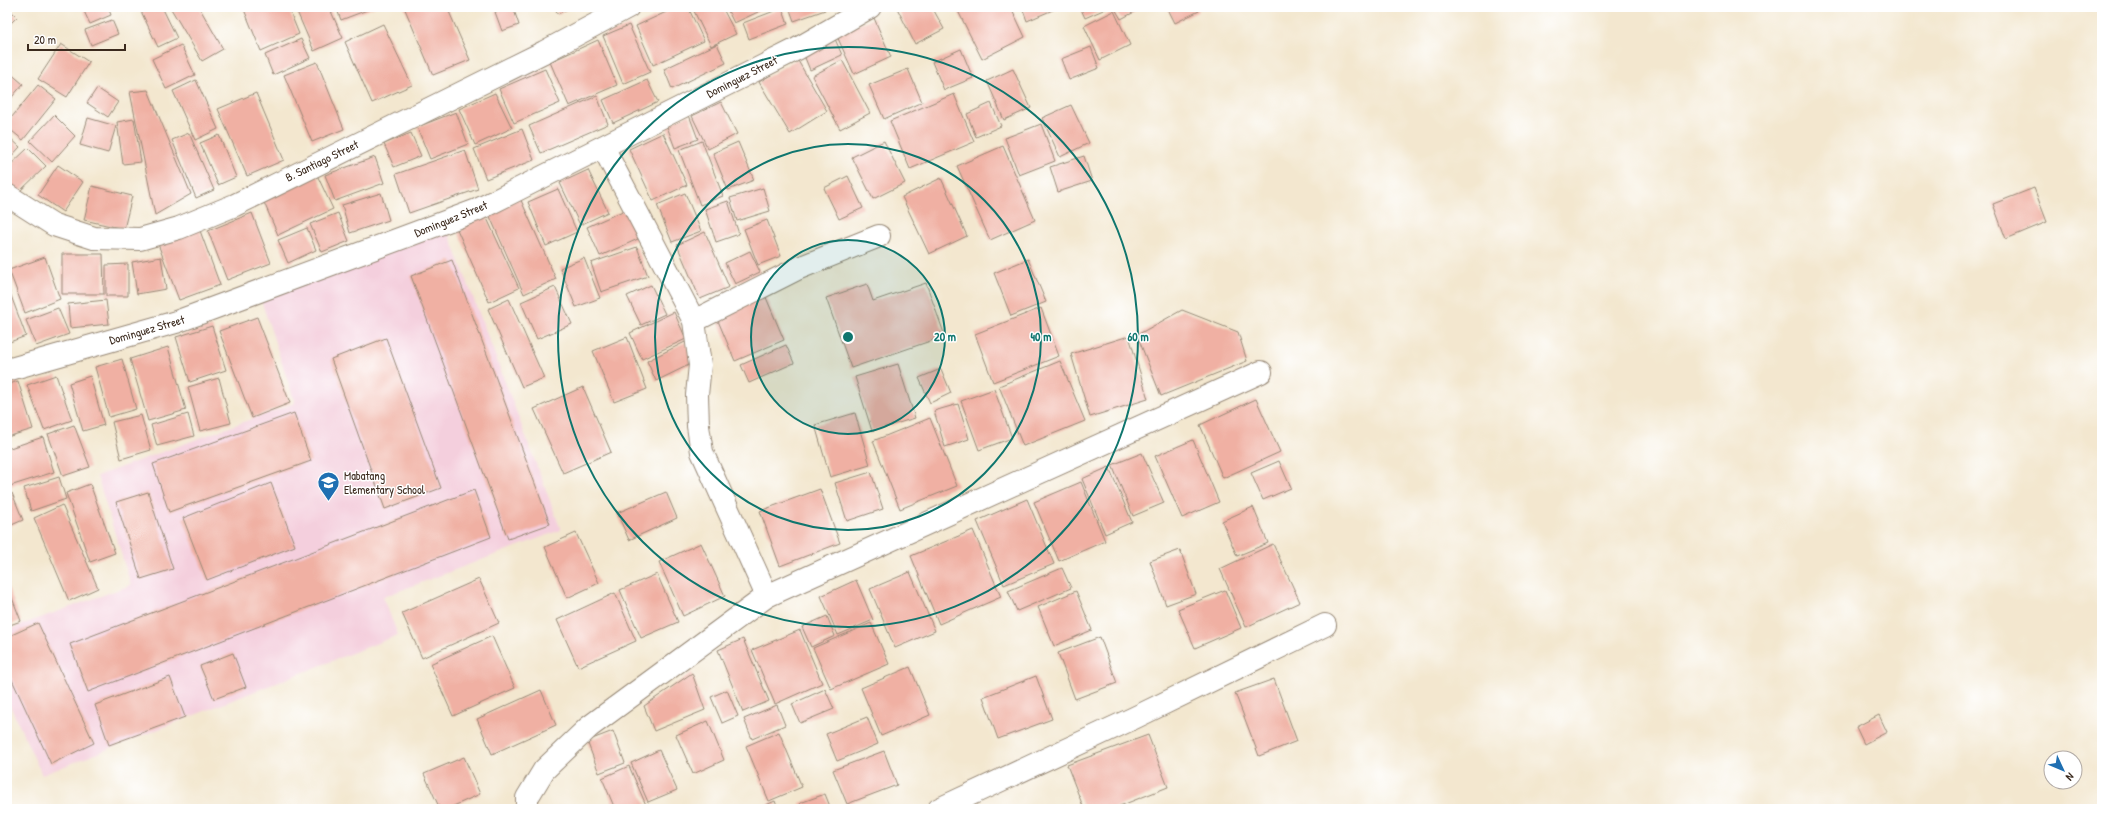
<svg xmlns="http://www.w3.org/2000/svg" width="2109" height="816" font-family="'Patrick Hand',sans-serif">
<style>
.built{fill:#f4cfdd}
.building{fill:#f0b0a3}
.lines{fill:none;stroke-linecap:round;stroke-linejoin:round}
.minor-casing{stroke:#978876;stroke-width:24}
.major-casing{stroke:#978876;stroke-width:24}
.minor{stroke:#fff;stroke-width:22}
.major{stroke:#fff;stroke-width:22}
.ring{fill:none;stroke:#0f766e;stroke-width:2}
.labels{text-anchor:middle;stroke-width:3;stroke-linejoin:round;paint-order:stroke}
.street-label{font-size:12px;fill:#3b2a1e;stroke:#fff}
.poi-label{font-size:12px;fill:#3b2a1e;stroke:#fff;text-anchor:start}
.centre{fill:#0f766e;stroke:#fff;stroke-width:2}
.ring-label{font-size:12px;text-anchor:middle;font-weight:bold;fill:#0f766e;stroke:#fff;stroke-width:3;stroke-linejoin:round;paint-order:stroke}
</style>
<rect width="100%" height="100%" fill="#fff"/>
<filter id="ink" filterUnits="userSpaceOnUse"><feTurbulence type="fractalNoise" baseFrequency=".025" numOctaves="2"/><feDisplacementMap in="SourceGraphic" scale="8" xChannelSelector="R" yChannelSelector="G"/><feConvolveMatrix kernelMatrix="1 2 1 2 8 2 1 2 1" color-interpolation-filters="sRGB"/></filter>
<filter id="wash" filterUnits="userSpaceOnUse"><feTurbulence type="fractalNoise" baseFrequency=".012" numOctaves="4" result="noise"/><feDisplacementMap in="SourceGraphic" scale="16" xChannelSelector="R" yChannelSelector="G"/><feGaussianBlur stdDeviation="0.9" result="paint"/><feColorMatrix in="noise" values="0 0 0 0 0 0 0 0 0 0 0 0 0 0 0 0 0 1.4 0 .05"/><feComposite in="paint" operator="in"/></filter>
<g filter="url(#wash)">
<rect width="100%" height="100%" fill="#f3e7cf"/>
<path class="built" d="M 448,231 L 561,530 L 383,597 L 398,635 L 42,775 L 7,699 L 7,630 L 131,585 L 97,476 L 295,403 L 260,297 Z"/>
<g id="blocks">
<g class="building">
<path d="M 7,7 L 17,17 L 7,27 Z"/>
<path d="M 82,7 L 108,7 L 111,15 L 90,24 Z"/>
<path d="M 139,7 L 162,7 L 177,38 L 158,47 Z"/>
<path d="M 170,7 L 199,7 L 223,49 L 202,61 Z"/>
<path d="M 243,7 L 288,7 L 299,34 L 261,51 Z"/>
<path d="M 295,7 L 329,7 L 343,38 L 314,51 Z"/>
<path d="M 336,7 L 375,7 L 341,20 Z"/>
<path d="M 404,7 L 447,7 L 470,60 L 433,75 Z"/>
<path d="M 510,7 L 513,7 L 519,25 L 502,31 L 495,12 Z"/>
<path d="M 554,7 L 571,7 L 558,14 Z"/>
<path d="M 677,7 L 688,7 L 704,41 L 653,65 L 636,26 Z"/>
<path d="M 692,7 L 722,7 L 736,34 L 711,46 Z"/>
<path d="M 726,7 L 769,7 L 734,23 Z"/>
<path d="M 789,7 L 824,7 L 825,10 L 794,21 Z"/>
<path d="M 899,7 L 932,7 L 944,29 L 915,44 L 897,8 Z"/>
<path d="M 956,7 L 1011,7 L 1025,37 L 982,59 Z"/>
<path d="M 1022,7 L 1055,7 L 1055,9 L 1027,21 Z"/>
<path d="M 1080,7 L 1110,7 L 1085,18 Z"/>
<path d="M 1114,7 L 1144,7 L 1121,19 Z"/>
<path d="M 1167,7 L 1197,7 L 1199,11 L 1175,23 Z"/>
<path d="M 782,8 L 788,24 L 749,39 L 743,23 Z"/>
<path d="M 1114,11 L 1130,45 L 1100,60 L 1084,26 Z"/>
<path d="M 874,18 L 891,57 L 854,74 L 836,34 Z"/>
<path d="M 112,20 L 118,34 L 91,45 L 85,30 Z"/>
<path d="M 383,24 L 412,85 L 372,103 L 345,42 Z"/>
<path d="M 629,25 L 650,72 L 623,84 L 603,36 Z"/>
<path d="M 301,39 L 310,58 L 273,75 L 265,55 Z"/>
<path d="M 835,39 L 842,55 L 810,70 L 803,53 Z"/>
<path d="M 598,40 L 617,85 L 569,106 L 550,62 Z"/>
<path d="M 61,44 L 89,62 L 67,97 L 38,79 Z"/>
<path d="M 717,44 L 726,63 L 672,89 L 664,69 Z"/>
<path d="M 181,45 L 195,75 L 166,89 L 152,59 Z"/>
<path d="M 1091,47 L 1099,68 L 1069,80 L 1061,59 Z"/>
<path d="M 961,49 L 973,78 L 944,90 L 932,62 Z"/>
<path d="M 797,59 L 827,111 L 790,134 L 759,82 Z"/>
<path d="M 842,60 L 870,113 L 840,129 L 812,76 Z"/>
<path d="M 317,62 L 344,129 L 312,142 L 284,75 Z"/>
<path d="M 545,69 L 560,103 L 514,123 L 499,89 Z"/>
<path d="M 908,69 L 922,102 L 884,119 L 869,85 Z"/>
<path d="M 1013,69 L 1031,108 L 1004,120 L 987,81 Z"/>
<path d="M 9,72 L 23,84 L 7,103 L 7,75 Z"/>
<path d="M 196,80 L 218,129 L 195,140 L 173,91 Z"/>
<path d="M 647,80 L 658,102 L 613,123 L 603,100 Z"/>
<path d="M 38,85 L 56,99 L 23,140 L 7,127 L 7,123 Z"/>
<path d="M 97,88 L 118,102 L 108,117 L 87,103 Z"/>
<path d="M 148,90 L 191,194 L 155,215 L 130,92 Z"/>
<path d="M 256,93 L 284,160 L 247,176 L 218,109 Z"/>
<path d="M 495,93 L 512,128 L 475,145 L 459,109 Z"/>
<path d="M 954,94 L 974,142 L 910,169 L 890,121 Z"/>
<path d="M 597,96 L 608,124 L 541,153 L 529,126 Z"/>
<path d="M 721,102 L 737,134 L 708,149 L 692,116 Z"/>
<path d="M 991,103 L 1001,126 L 976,137 L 967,114 Z"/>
<path d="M 1071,105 L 1089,143 L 1060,157 L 1042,118 Z"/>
<path d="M 456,112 L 468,144 L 430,159 L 417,127 Z"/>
<path d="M 54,115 L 75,136 L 52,162 L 30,141 Z"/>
<path d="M 689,115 L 698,139 L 675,148 L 666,124 Z"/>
<path d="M 88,118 L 116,126 L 108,153 L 80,145 Z"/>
<path d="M 134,119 L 141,162 L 123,164 L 117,122 Z"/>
<path d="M 1041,124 L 1055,161 L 1019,175 L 1005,138 Z"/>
<path d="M 522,129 L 534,160 L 486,179 L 474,149 Z"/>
<path d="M 189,133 L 214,190 L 196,198 L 172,140 Z"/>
<path d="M 411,133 L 421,156 L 394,167 L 384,144 Z"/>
<path d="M 663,133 L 687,185 L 653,201 L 629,149 Z"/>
<path d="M 7,135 L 20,147 L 7,161 Z"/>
<path d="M 219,135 L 236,177 L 218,185 L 200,143 Z"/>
<path d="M 702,141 L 723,196 L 700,205 L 679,150 Z"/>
<path d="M 884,141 L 905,183 L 873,199 L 852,157 Z"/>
<path d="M 738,142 L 754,180 L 728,190 L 713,153 Z"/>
<path d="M 1003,146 L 1035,220 L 990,240 L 957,166 Z"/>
<path d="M 28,148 L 46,166 L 18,193 L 7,182 L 7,168 Z"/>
<path d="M 465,150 L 478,189 L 409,213 L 396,174 Z"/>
<path d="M 1084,156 L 1092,181 L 1058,192 L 1050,167 Z"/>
<path d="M 375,157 L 384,183 L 335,201 L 325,175 Z"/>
<path d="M 58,165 L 83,182 L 63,212 L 38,195 Z"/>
<path d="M 588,170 L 608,212 L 580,225 L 560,183 Z"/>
<path d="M 317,175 L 333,209 L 278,235 L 263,200 Z"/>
<path d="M 848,176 L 863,208 L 839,219 L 824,188 Z"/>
<path d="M 941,178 L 967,236 L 929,254 L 902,197 Z"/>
<path d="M 92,186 L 132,196 L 124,229 L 84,220 Z"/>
<path d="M 763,188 L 770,211 L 737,221 L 730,198 Z"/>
<path d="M 2034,188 L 2047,222 L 2006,239 L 1993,204 Z"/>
<path d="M 558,189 L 577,232 L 546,246 L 528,202 Z"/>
<path d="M 381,193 L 389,220 L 350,233 L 342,205 Z"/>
<path d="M 685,193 L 701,231 L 672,242 L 657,205 Z"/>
<path d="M 520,198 L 556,279 L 524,294 L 488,212 Z"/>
<path d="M 728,201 L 739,234 L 716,242 L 705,209 Z"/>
<path d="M 625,210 L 638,239 L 600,256 L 587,227 Z"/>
<path d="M 252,213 L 271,263 L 227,280 L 208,231 Z"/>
<path d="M 338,213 L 349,241 L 322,252 L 310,224 Z"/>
<path d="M 485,214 L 519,288 L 489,302 L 456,227 Z"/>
<path d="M 767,220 L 781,256 L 758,265 L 744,229 Z"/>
<path d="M 199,228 L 220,285 L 179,300 L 158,244 Z"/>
<path d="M 307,228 L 316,250 L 288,263 L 278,240 Z"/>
<path d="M 705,232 L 729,287 L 700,299 L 677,245 Z"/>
<path d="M 637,247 L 648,276 L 601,292 L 591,263 Z"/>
<path d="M 750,251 L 760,272 L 735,284 L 725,263 Z"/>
<path d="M 62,254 L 103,254 L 104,294 L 62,294 Z"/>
<path d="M 45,257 L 60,299 L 25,313 L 9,270 Z"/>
<path d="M 161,257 L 166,289 L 137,294 L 132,262 Z"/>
<path d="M 584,258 L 600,298 L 576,307 L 560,268 Z"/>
<path d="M 1028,259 L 1046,302 L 1011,316 L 994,273 Z"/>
<path d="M 452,260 L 550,524 L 508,539 L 411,276 Z"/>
<path d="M 128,264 L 128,296 L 106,296 L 106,265 Z"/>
<path d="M 926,283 L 945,336 L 851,368 L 826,298 L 867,284 L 873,301 Z"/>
<path d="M 7,285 L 26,336 L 7,343 Z"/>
<path d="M 651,285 L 665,314 L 641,325 L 627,296 Z"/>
<path d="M 555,287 L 572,324 L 537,339 L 521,302 Z"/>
<path d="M 765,295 L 784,340 L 735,361 L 716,316 Z"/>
<path d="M 509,299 L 544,378 L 522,387 L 488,309 Z"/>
<path d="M 106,300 L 109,324 L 70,328 L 68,304 Z"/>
<path d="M 58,308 L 69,334 L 36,346 L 26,320 Z"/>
<path d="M 1041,308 L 1059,356 L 993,382 L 975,334 Z"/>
<path d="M 1182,310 L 1238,332 L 1247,361 L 1161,396 L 1137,335 Z"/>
<path d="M 674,312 L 686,339 L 642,359 L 630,333 Z"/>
<path d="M 257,317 L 290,403 L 252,418 L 219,331 Z"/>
<path d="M 212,326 L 226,370 L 190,382 L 176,337 Z"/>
<path d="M 1129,336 L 1148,399 L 1090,417 L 1071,354 Z"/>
<path d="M 627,337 L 647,389 L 614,402 L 593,351 Z"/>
<path d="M 386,338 L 441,488 L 385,509 L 331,359 Z"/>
<path d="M 685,342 L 695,362 L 656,381 L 647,361 Z"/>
<path d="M 786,345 L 794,363 L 749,383 L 741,365 Z"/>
<path d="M 168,347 L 186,410 L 148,421 L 130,359 Z"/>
<path d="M 122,359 L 136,409 L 109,417 L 95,367 Z"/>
<path d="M 1060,361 L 1085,421 L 1023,446 L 999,386 Z"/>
<path d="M 898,364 L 915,418 L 872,431 L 855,377 Z"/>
<path d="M 941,369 L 951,393 L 930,403 L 919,378 Z"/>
<path d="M 56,375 L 72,420 L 44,430 L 27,385 Z"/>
<path d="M 90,376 L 104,425 L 83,431 L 69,383 Z"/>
<path d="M 219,378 L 231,423 L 200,431 L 188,387 Z"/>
<path d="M 18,381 L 33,429 L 7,437 L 7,385 Z"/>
<path d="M 583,387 L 611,452 L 563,473 L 534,409 Z"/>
<path d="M 994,389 L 1012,438 L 979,450 L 961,401 Z"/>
<path d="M 1256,399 L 1280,452 L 1223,478 L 1200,425 Z"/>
<path d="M 958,404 L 969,439 L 945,447 L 934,411 Z"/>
<path d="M 294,413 L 311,461 L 169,512 L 153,464 Z"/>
<path d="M 855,413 L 870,465 L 830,477 L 815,425 Z"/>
<path d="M 188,414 L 194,436 L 157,446 L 151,425 Z"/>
<path d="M 141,415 L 151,450 L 121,459 L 112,422 Z"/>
<path d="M 930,418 L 957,486 L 900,509 L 873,441 Z"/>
<path d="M 74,425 L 90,467 L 63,476 L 48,434 Z"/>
<path d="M 43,437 L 54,472 L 10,486 L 7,475 L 7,449 Z"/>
<path d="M 1193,440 L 1219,502 L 1182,518 L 1155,456 Z"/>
<path d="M 1142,453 L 1164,503 L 1133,516 L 1112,465 Z"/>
<path d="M 1279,461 L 1291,488 L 1263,500 L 1251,473 Z"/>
<path d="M 1109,467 L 1132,522 L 1105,534 L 1082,479 Z"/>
<path d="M 871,472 L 883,509 L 847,521 L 835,483 Z"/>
<path d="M 59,477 L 66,499 L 31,511 L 24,488 Z"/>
<path d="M 1081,482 L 1105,541 L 1059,561 L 1034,502 Z"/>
<path d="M 271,483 L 295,546 L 207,580 L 183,518 Z"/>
<path d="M 90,484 L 115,553 L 90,562 L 66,493 Z"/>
<path d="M 820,489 L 840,543 L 780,566 L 760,511 Z"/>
<path d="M 474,490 L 491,537 L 88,692 L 70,644 Z"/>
<path d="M 148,492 L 173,569 L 141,579 L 116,502 Z"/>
<path d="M 666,492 L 677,518 L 629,540 L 617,513 Z"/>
<path d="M 12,493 L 23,520 L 7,527 L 7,495 Z"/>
<path d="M 1027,499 L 1054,564 L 1004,585 L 977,521 Z"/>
<path d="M 62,505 L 98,588 L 69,601 L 34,518 Z"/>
<path d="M 1253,507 L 1268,543 L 1237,556 L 1222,521 Z"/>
<path d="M 973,530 L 1001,597 L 939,624 L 911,556 Z"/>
<path d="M 576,533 L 599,583 L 567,598 L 545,547 Z"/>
<path d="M 701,543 L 725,596 L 683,616 L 659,562 Z"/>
<path d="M 1273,544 L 1300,602 L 1246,627 L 1220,569 Z"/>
<path d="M 1180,550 L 1196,594 L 1166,605 L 1150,561 Z"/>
<path d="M 1062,568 L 1071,588 L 1017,611 L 1008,591 Z"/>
<path d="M 910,572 L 935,631 L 895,648 L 870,589 Z"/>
<path d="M 657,574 L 678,622 L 641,638 L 620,590 Z"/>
<path d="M 479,579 L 499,623 L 422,658 L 402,613 Z"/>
<path d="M 856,580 L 873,620 L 838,635 L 821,596 Z"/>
<path d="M 7,585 L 21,621 L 7,626 Z"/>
<path d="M 1225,590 L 1241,628 L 1195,648 L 1178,609 Z"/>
<path d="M 1076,591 L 1092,630 L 1054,646 L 1038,607 Z"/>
<path d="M 615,593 L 636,641 L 578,667 L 557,620 Z"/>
<path d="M 827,616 L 835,636 L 811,647 L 802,627 Z"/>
<path d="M 38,623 L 94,743 L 51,764 L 7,669 L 7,637 Z"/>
<path d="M 871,623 L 889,664 L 831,689 L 813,648 Z"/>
<path d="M 800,630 L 822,683 L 775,704 L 752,650 Z"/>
<path d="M 492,636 L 515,688 L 453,716 L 430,664 Z"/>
<path d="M 1100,637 L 1117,683 L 1075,699 L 1058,653 Z"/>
<path d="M 743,639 L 769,701 L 743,712 L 718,650 Z"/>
<path d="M 233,653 L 246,687 L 214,699 L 200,666 Z"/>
<path d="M 910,667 L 930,715 L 881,736 L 861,688 Z"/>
<path d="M 692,673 L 705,710 L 654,731 L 644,706 Z"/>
<path d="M 1036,676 L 1052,719 L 998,739 L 983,697 Z"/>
<path d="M 170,677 L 185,717 L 109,745 L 95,705 Z"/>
<path d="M 1274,679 L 1297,741 L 1259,756 L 1235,693 Z"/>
<path d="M 825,689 L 834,709 L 800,723 L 792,704 Z"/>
<path d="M 541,690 L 556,725 L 492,754 L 477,719 Z"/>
<path d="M 727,690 L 738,716 L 722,723 L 711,697 Z"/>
<path d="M 777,705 L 785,725 L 752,739 L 744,719 Z"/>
<path d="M 1879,715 L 1887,732 L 1864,744 L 1856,727 Z"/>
<path d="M 867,717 L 878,744 L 837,761 L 826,734 Z"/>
<path d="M 708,721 L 724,760 L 693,774 L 676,735 Z"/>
<path d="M 613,731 L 625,763 L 599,773 L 587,741 Z"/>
<path d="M 779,732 L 802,787 L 769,801 L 746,746 Z"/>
<path d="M 1148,735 L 1168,787 L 1112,809 L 1084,809 L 1067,765 Z"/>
<path d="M 659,750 L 677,790 L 648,802 L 631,763 Z"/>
<path d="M 884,751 L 897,785 L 847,804 L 833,770 Z"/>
<path d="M 464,757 L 480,794 L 447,809 L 440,809 L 424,774 Z"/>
<path d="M 629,766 L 646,805 L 637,809 L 615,809 L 602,778 Z"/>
<path d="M 825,794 L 831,809 L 802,809 L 800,803 Z"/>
<path d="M 775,801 L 778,809 L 757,809 Z"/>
</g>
</g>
</g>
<g filter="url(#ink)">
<use href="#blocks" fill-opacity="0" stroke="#978876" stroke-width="1"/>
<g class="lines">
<defs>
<g id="minor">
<path d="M 603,147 L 694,321 L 700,365 L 697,395 L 698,426 L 702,452 L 767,596"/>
<path d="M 694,321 L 799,268 L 879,236"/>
<path d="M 7,370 L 176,322 L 477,210 L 797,49 L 870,7"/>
<path d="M 527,809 L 527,798 L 544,770 L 589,727 L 767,596 L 1261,372"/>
<path d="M 939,809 L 1134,718 L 1325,625"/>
</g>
<path id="major" d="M 7,195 L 54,225 L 94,238 L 140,239 L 179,228 L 235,205 L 544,52 L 628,7"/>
</defs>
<use href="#minor" class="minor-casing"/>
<use href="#major" class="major-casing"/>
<use href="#minor" class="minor"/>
<use href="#major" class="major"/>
</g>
</g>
<circle cx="848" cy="337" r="97" fill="#0f766e" fill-opacity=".12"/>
<g class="ring">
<circle cx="848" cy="337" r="97"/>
<circle cx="848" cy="337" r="193"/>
<circle cx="848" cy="337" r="290"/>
</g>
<defs>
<symbol id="school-pin" viewBox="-11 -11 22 30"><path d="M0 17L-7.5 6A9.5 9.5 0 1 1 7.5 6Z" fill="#1f6fb2" stroke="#fff"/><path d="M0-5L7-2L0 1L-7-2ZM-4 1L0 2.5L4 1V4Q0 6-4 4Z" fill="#fff"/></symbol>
</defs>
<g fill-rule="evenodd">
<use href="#school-pin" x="316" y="470" width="25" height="34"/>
</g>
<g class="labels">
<g class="street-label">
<text transform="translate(742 77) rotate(-27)" y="4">Dominguez Street</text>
<text transform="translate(322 161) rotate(-26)" y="4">B. Santiago Street</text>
<text transform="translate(451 219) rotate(-22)" y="4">Dominguez Street</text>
<text transform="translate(147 330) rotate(-16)" y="4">Dominguez Street</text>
</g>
<g class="poi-label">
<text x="344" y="480">Mabatang<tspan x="344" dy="14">Elementary School</tspan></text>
</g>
</g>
<circle cx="848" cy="337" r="6" class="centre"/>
<g class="ring-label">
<text x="945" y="341">20 m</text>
<text x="1041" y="341">40 m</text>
<text x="1138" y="341">60 m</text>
</g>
<rect width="2109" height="816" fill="none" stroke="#fff" stroke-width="24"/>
<g transform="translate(2063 770) rotate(134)"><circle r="19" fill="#ffffff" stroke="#b1aaa5"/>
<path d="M0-3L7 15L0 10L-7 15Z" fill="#1f6fb2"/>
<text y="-6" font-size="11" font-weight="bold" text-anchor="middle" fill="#3b2a1e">N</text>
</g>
<path d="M28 44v6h97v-6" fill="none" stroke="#3b2a1e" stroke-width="2"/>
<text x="34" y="44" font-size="12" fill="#3b2a1e" stroke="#ffffff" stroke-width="3" paint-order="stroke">20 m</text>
</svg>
